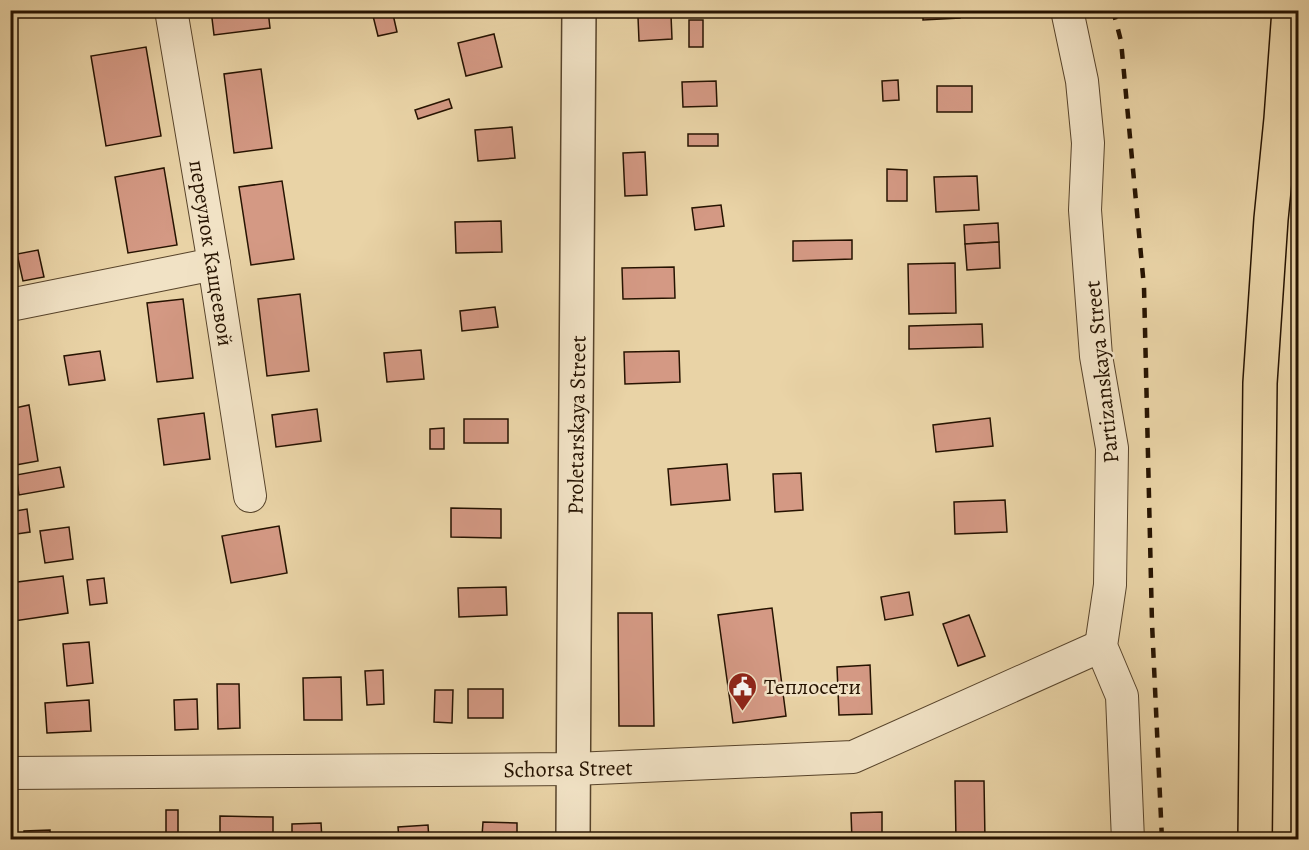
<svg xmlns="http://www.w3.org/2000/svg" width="1309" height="850" font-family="Alegreya,serif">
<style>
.building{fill:#d49984;stroke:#261301;stroke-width:1.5}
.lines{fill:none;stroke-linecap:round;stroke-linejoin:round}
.minor-casing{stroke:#57432a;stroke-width:34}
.tertiary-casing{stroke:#57432a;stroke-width:36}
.primary-casing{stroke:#261301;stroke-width:36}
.minor{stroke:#f1e2c5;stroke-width:32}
.tertiary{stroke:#f1e2c5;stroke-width:33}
.primary{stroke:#e9d3a6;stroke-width:33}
.rail{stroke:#261301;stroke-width:4.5;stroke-dasharray:10 10;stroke-linecap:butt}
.labels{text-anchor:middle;stroke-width:5;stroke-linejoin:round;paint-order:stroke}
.street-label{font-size:22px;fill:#261301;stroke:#f1e2c5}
.poi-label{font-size:22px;fill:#261301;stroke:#f1e2c5;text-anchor:start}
</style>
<rect width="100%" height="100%" fill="#e9d3a6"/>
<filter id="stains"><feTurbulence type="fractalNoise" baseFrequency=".00333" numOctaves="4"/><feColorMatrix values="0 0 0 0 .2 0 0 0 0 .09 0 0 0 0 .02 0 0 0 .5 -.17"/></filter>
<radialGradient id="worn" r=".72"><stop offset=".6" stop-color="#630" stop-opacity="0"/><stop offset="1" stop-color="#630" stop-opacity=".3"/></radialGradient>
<g class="building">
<path d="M 82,10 L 117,10 L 83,16 Z"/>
<path d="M 211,10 L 268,10 L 270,28 L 214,35 Z"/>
<path d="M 376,10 L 392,10 L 397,32 L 378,36 L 372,12 Z"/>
<path d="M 923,10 L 959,10 L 960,18 L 923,20 Z"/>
<path d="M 671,15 L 672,39 L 639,41 L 638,17 Z"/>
<rect x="689" y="20" width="14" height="27"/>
<path d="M 494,34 L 502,67 L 466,76 L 458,43 Z"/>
<path d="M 146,47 L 161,136 L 106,146 L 91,56 Z"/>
<path d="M 261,69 L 272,148 L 234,153 L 224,74 Z"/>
<path d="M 898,80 L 899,100 L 883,101 L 882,81 Z"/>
<path d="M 716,81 L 717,106 L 683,107 L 682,82 Z"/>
<rect x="937" y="86" width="35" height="26"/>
<path d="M 449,99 L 452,108 L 418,119 L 415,110 Z"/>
<path d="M 512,127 L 515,158 L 478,161 L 475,130 Z"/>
<rect x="688" y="134" width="30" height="12"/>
<path d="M 645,152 L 647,195 L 625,196 L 623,153 Z"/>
<path d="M 164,168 L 177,245 L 128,253 L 115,177 Z"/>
<path d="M 887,169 L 907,170 L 907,201 L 887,201 Z"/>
<path d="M 977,176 L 979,210 L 936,212 L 934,177 Z"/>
<path d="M 282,181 L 294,259 L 251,265 L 239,187 Z"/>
<path d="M 721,205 L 724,226 L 695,230 L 692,208 Z"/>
<path d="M 501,221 L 502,252 L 456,253 L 455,222 Z"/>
<path d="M 998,223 L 999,242 L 965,244 L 964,225 Z"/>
<path d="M 852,240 L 852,259 L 793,261 L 793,241 Z"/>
<path d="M 999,242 L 1000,268 L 967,270 L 965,244 Z"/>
<path d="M 38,250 L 44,277 L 23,281 L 17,254 Z"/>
<path d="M 955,263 L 956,313 L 909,314 L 908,264 Z"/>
<path d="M 674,267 L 675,298 L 623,299 L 622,268 Z"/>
<path d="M 300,294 L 309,371 L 267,376 L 258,299 Z"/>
<path d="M 183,299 L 193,378 L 157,382 L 147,303 Z"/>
<path d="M 495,307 L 498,327 L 462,331 L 460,311 Z"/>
<path d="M 982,324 L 983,347 L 909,349 L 909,326 Z"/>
<path d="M 421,350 L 424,379 L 387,382 L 384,353 Z"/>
<path d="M 100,351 L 105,380 L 69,385 L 64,356 Z"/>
<path d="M 679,351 L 680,382 L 625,384 L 624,352 Z"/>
<path d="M 29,405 L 38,461 L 10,466 L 10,409 Z"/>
<path d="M 317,409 L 321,441 L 276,447 L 272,415 Z"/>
<path d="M 204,413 L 210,459 L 164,465 L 158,419 Z"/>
<path d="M 990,418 L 993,446 L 936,452 L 933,425 Z"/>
<rect x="464" y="419" width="44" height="24"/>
<path d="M 444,428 L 444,449 L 430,449 L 430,429 Z"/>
<path d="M 727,464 L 730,500 L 671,505 L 668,469 Z"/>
<path d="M 60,467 L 64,487 L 19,495 L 16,475 Z"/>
<path d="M 801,473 L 803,510 L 775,512 L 773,474 Z"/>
<path d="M 1005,500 L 1007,532 L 955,534 L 954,502 Z"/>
<path d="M 451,508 L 501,509 L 501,538 L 451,537 Z"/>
<path d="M 27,509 L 30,532 L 10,535 L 10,512 Z"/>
<path d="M 279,526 L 287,573 L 231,583 L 222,536 Z"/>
<path d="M 69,527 L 73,559 L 45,563 L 40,531 Z"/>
<path d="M 63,576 L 68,613 L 14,621 L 10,600 L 10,583 Z"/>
<path d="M 104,578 L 107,603 L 90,605 L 87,580 Z"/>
<path d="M 506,587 L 507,615 L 459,617 L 458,588 Z"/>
<path d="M 909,592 L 913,615 L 885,620 L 881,597 Z"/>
<path d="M 772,608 L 786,716 L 733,723 L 718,615 Z"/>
<path d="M 618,613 L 652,613 L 654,726 L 619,726 Z"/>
<path d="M 969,615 L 985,656 L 958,666 L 943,624 Z"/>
<path d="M 1292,629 L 1298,629 L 1298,686 L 1294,686 Z"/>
<path d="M 89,642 L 93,683 L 67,686 L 63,644 Z"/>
<path d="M 870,665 L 872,714 L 839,715 L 837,667 Z"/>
<path d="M 383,670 L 384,704 L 367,705 L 365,671 Z"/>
<path d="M 341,677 L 342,720 L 304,720 L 303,678 Z"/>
<path d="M 217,684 L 239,684 L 240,728 L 218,729 Z"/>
<rect x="468" y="689" width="35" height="29"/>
<path d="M 435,690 L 453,690 L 452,723 L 434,722 Z"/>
<path d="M 197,699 L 198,729 L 175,730 L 174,700 Z"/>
<path d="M 89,700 L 91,731 L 47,733 L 45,703 Z"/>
<path d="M 955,781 L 984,781 L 985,840 L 956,840 Z"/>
<rect x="166" y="810" width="12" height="30"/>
<path d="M 882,812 L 882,840 L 852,840 L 851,813 Z"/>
<path d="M 220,816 L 273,817 L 273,840 L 220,840 Z"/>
<path d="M 483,822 L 517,823 L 517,837 L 482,836 Z"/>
<path d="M 321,823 L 322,840 L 292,840 L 292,824 Z"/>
<path d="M 428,825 L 429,840 L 399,840 L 398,827 Z"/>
<path d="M 50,830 L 50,840 L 24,840 L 24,831 Z"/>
<rect x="737" y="835" width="28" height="5"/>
</g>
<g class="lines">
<defs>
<g id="minor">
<path d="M 171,10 L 214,264 L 250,496"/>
<path d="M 1067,10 L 1082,81 L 1088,143 L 1085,210 L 1096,356 L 1112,448 L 1110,585 L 1101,646 L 1122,696 L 1128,840"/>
<path d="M 10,305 L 214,264"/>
<path d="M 10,773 L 574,769 L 853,757 L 1101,646"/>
</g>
<path id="tertiary" d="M 573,840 L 574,647 L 579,10"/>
<path id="primary" d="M 1255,840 L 1260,383 L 1271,219 L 1281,119 L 1289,10"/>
</defs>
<use href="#minor" class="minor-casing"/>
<use href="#tertiary" class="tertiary-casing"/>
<use href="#primary" class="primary-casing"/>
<use href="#minor" class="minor"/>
<use href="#tertiary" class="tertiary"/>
<use href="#primary" class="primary"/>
<path class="rail" d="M 1113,10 L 1121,41 L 1144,287 L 1152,623 L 1162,840"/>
</g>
<defs>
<symbol id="civic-pin" viewBox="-11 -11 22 30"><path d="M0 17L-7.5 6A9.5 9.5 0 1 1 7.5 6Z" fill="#8f2418" stroke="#f1e2c5"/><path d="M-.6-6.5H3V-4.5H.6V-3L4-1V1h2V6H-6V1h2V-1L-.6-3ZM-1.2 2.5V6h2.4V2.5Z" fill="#fff"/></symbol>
</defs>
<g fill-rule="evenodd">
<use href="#civic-pin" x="726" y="670" width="33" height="45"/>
</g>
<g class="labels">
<g class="street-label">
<text transform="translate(212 253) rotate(81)" y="8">переулок Кащеевой</text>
<text transform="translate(1101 372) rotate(-96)" y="8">Partizanskaya Street</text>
<text transform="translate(576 425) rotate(-89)" y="8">Proletarskaya Street</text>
<text transform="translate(568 768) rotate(-1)" y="8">Schorsa Street</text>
</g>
<g class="poi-label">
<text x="764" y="694">Теплосети</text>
</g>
</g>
<rect width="1309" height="850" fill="none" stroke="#e9d3a6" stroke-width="36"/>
<rect x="12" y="12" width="1285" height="826" fill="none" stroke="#261301" stroke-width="3"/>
<rect x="18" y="18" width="1273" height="814" fill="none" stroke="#261301" stroke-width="1.5"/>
<rect width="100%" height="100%" filter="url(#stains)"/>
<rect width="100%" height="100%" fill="url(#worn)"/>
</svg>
